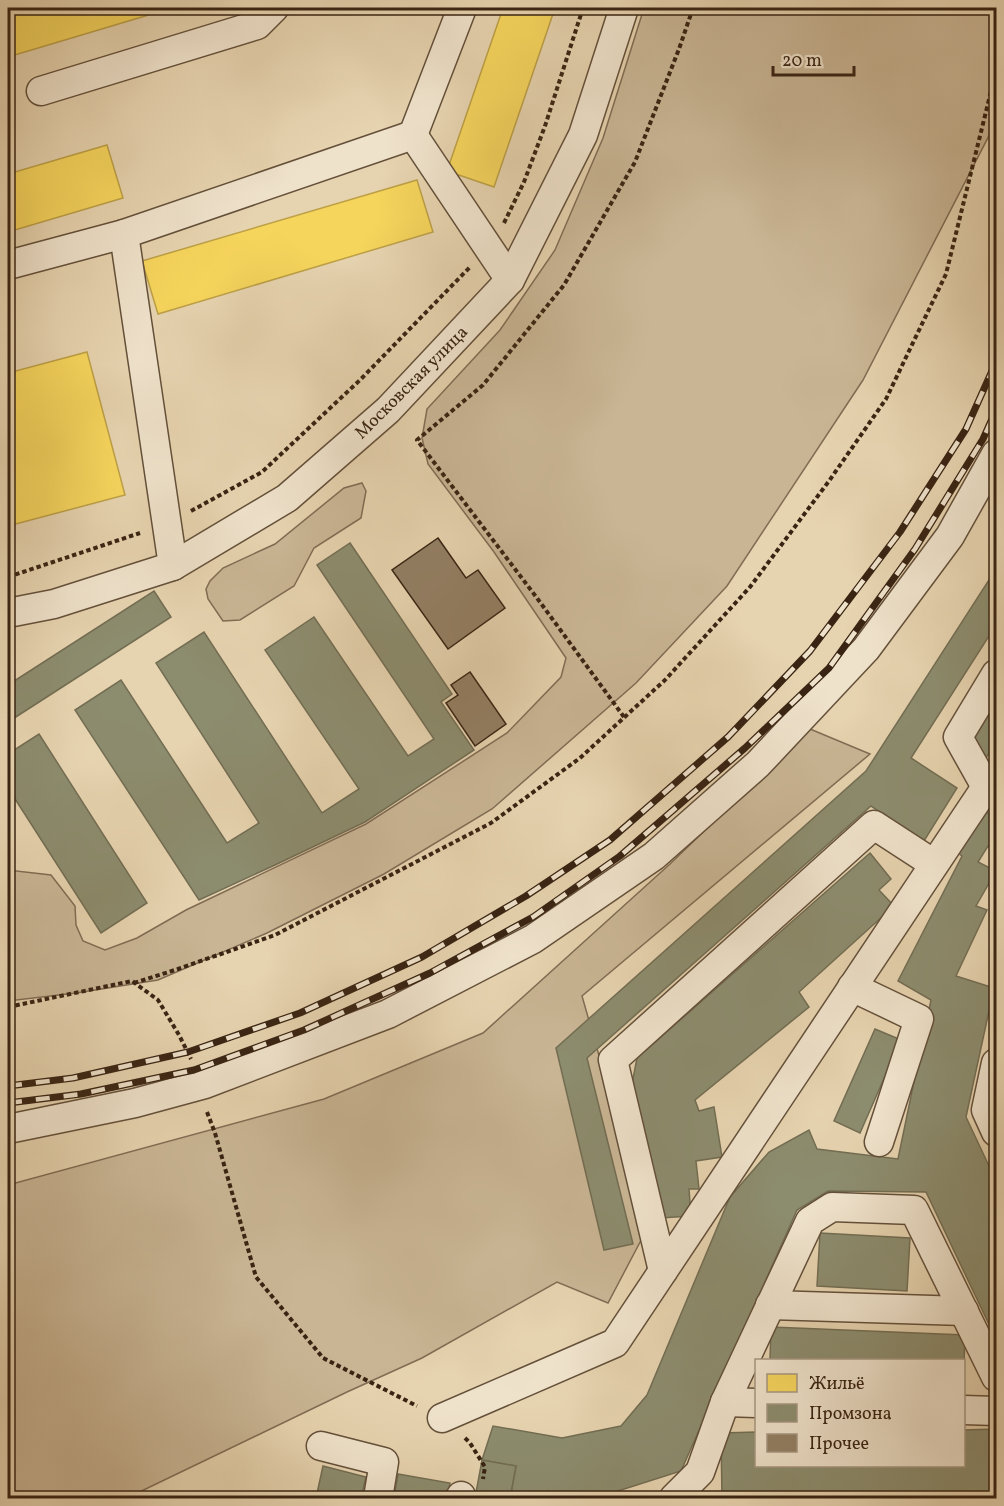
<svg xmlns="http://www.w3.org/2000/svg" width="1004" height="1506" font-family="Vollkorn,serif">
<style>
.green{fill:#c9b594;stroke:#816c54;stroke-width:1.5}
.homes{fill:#f6d55c;stroke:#bda046;stroke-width:1.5}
.industry{fill:#8c8c6e;stroke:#736d53;stroke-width:1.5}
.building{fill:#937f64;stroke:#392413;stroke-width:1.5}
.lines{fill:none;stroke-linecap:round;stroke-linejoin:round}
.minor-casing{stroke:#64503a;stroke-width:31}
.path{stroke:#392413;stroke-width:4;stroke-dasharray:4.5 3;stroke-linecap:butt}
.minor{stroke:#efe2cb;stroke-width:28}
.rail-casing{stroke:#392413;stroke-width:7}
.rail{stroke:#efe2cb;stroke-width:4.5;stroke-dasharray:14;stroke-linecap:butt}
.labels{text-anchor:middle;stroke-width:6;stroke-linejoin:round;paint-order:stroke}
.street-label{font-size:18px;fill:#392413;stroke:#efe2cb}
</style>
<rect width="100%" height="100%" fill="#e6d3af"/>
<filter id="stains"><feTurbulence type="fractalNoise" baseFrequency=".00333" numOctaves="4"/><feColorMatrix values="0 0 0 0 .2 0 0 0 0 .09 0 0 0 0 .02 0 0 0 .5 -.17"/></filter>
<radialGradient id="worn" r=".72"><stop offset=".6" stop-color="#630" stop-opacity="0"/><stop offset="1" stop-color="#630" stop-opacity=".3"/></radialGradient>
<g class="green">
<path d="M 644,8 L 996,8 L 996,122 L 863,380 L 727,586 L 636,683 L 492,809 L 384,874 L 267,933 L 158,980 L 76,993 L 8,1001 L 8,870 L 51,875 L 75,906 L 76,925 L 83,941 L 105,950 L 137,938 L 186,910 L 366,824 L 507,733 L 561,677 L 566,658 L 494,552 L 428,464 L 422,438 L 427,409 L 500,330 L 555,250 L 603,138 Z"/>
<path d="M 362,483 L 366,491 L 361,518 L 314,548 L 294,586 L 240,620 L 223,621 L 208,599 L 206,589 L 210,581 L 223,568 L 275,544 L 344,488 Z"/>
<path d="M 810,729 L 870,754 L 582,996 L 648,1227 L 608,1303 L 557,1282 L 422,1358 L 347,1392 L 127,1498 L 8,1498 L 8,1185 L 324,1099 L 483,1033 L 670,864 Z"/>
</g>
<g class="homes">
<path d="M 8,8 L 172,8 L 8,57 Z"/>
<path d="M 503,8 L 555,8 L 494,187 L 447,171 Z"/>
<path d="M 107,145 L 123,198 L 8,232 L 8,174 Z"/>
<path d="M 417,180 L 433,232 L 158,314 L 142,261 Z"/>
<path d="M 87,352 L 125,495 L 8,526 L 8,373 Z"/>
</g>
<g class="industry">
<path d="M 350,543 L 452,694 L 441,702 L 474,750 L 365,822 L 275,865 L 199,900 L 75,710 L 121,680 L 227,843 L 259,823 L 156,663 L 204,632 L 322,813 L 359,789 L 265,650 L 314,617 L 408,756 L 434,739 L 317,565 Z"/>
<path d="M 996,569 L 996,625 L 911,758 L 957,788 L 924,841 L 871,806 L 587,1058 L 633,1244 L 604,1250 L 556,1048 L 866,771 Z"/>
<path d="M 154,591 L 171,617 L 8,722 L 8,685 Z"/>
<path d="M 996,686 L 996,742 L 986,758 L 962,743 Z"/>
<path d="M 39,734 L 147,903 L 101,933 L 8,788 L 8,754 Z"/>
<path d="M 996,808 L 996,851 L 988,846 L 978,862 L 996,871 L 976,906 L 987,910 L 956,976 L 994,988 L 966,1117 L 996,1181 L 996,1339 L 926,1192 L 828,1191 L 797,1210 L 681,1471 L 596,1498 L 589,1498 L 547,1491 L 546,1498 L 534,1498 L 511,1494 L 516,1466 L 482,1460 L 493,1426 L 562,1438 L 621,1426 L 647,1395 L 730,1197 L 769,1152 L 809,1130 L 817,1149 L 898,1159 L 931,1000 L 898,981 L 962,856 L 955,851 L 981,809 L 991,815 Z"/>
<path d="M 870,853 L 891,879 L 879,890 L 894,906 L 799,992 L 809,1007 L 695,1100 L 699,1111 L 714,1107 L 722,1157 L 696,1161 L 699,1189 L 689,1189 L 691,1216 L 660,1218 L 632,1084 L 637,1058 Z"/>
<path d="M 875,1029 L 901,1040 L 860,1133 L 834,1121 Z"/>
<path d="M 820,1233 L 910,1238 L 907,1291 L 817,1286 Z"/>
<path d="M 771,1327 L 965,1335 L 964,1365 L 964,1360 L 770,1360 Z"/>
<path d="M 996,1429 L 996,1496 L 722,1498 L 721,1433 L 756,1432 L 756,1466 L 964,1466 L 964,1430 Z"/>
<path d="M 482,1460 L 516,1466 L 510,1498 L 475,1498 Z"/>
<path d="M 323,1466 L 366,1477 L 361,1498 L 316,1498 Z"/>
<path d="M 398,1474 L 450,1483 L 448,1498 L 394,1498 Z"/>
<path d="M 547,1491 L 589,1498 L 546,1498 Z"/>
</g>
<g class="building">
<path d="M 438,538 L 466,578 L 478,570 L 505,608 L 448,649 L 392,570 Z"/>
<path d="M 470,672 L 506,724 L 475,746 L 446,703 L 458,695 L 451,685 Z"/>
</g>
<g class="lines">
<defs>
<g id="minor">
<path d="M 41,91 L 257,25 L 274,8"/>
<path d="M 413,135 L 510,280"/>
<path d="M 413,135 L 462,8"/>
<path d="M 8,265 L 124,234"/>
<path d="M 173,566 L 124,234 L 413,135"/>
<path d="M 8,613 L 54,604 L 173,566 L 287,498 L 388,410 L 510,280 L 583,135 L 624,8"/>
<path d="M 986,787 L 958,737 L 996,674"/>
<path d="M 852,987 L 919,1019 L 879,1142"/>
<path d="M 996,1063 L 986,1110 L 996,1132"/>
<path d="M 8,1129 L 135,1103 L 205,1084 L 388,1014 L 533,939 L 654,856 L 758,764 L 866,649 L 950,536 L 996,454"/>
<path d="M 663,1271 L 613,1060 L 874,825 L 934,864"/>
<path d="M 770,1305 L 964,1311"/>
<path d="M 725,1402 L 756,1403"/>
<path d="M 964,1410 L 996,1411"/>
<path d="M 442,1418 L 615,1343 L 986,787 L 996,779"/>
<path d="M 321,1446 L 384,1462 L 378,1498"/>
<path d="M 461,1498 L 461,1496"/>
<path d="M 674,1498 L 700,1472 L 725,1402 L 810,1221 L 832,1207 L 914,1210 L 996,1377"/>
</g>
</defs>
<use href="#minor" class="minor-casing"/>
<g class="path">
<path d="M 504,223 L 524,182 L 545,126 L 583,8"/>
<path d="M 191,511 L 262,472 L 360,380 L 470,267"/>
<path d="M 8,577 L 140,533"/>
<path d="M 624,717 L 537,598 L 417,440 L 483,385 L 564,285 L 635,162 L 679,49 L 693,8"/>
<path d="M 134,983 L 178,969 L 275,935 L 491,823 L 580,758 L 665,680 L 750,587 L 829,481 L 886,399 L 946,274 L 996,71"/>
<path d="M 8,1007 L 132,981 L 158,1000 L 179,1035 L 191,1059"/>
<path d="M 207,1112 L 215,1133 L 256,1277 L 323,1358 L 417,1406"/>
<path d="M 465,1438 L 470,1443 L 485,1467 L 483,1479"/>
</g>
<use href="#minor" class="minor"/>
<defs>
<g id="rail">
<path d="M 8,1086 L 73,1078 L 188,1052 L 300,1013 L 422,957 L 526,896 L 610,840 L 728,737 L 810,651 L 900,532 L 966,429 L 996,362"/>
<path d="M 8,1103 L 81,1094 L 194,1070 L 304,1030 L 430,973 L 533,917 L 620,856 L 745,748 L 829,668 L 915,549 L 983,439 L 996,410"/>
</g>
</defs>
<use href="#rail" class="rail-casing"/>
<use href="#rail" class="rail"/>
</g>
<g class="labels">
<g class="street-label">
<text transform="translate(411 382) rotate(-45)" y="6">Московская улица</text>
</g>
</g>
<rect width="1004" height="1506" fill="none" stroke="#e6d3af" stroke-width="30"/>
<rect x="9" y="9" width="986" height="1488" fill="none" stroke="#392413" stroke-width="3"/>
<rect x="15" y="15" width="974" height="1476" fill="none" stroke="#392413" stroke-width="1.5"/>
<rect x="755" y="1359" width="210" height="108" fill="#efe2cb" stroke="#a69681" stroke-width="1.5"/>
<rect x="767" y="1374" width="30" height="18" fill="#f6d55c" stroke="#a69681" stroke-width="1.5"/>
<text x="809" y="1389" font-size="18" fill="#392413">Жильё</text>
<rect x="767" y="1404" width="30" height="18" fill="#8c8c6e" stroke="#a69681" stroke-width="1.5"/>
<text x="809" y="1419" font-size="18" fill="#392413">Промзона</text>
<rect x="767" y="1434" width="30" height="18" fill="#937f64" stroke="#a69681" stroke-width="1.5"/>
<text x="809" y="1449" font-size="18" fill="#392413">Прочее</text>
<path d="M773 66v9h81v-9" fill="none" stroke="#392413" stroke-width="3"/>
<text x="782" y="66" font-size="18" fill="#392413" stroke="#efe2cb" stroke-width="4.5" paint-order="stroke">20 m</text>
<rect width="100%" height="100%" filter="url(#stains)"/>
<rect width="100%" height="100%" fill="url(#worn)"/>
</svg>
